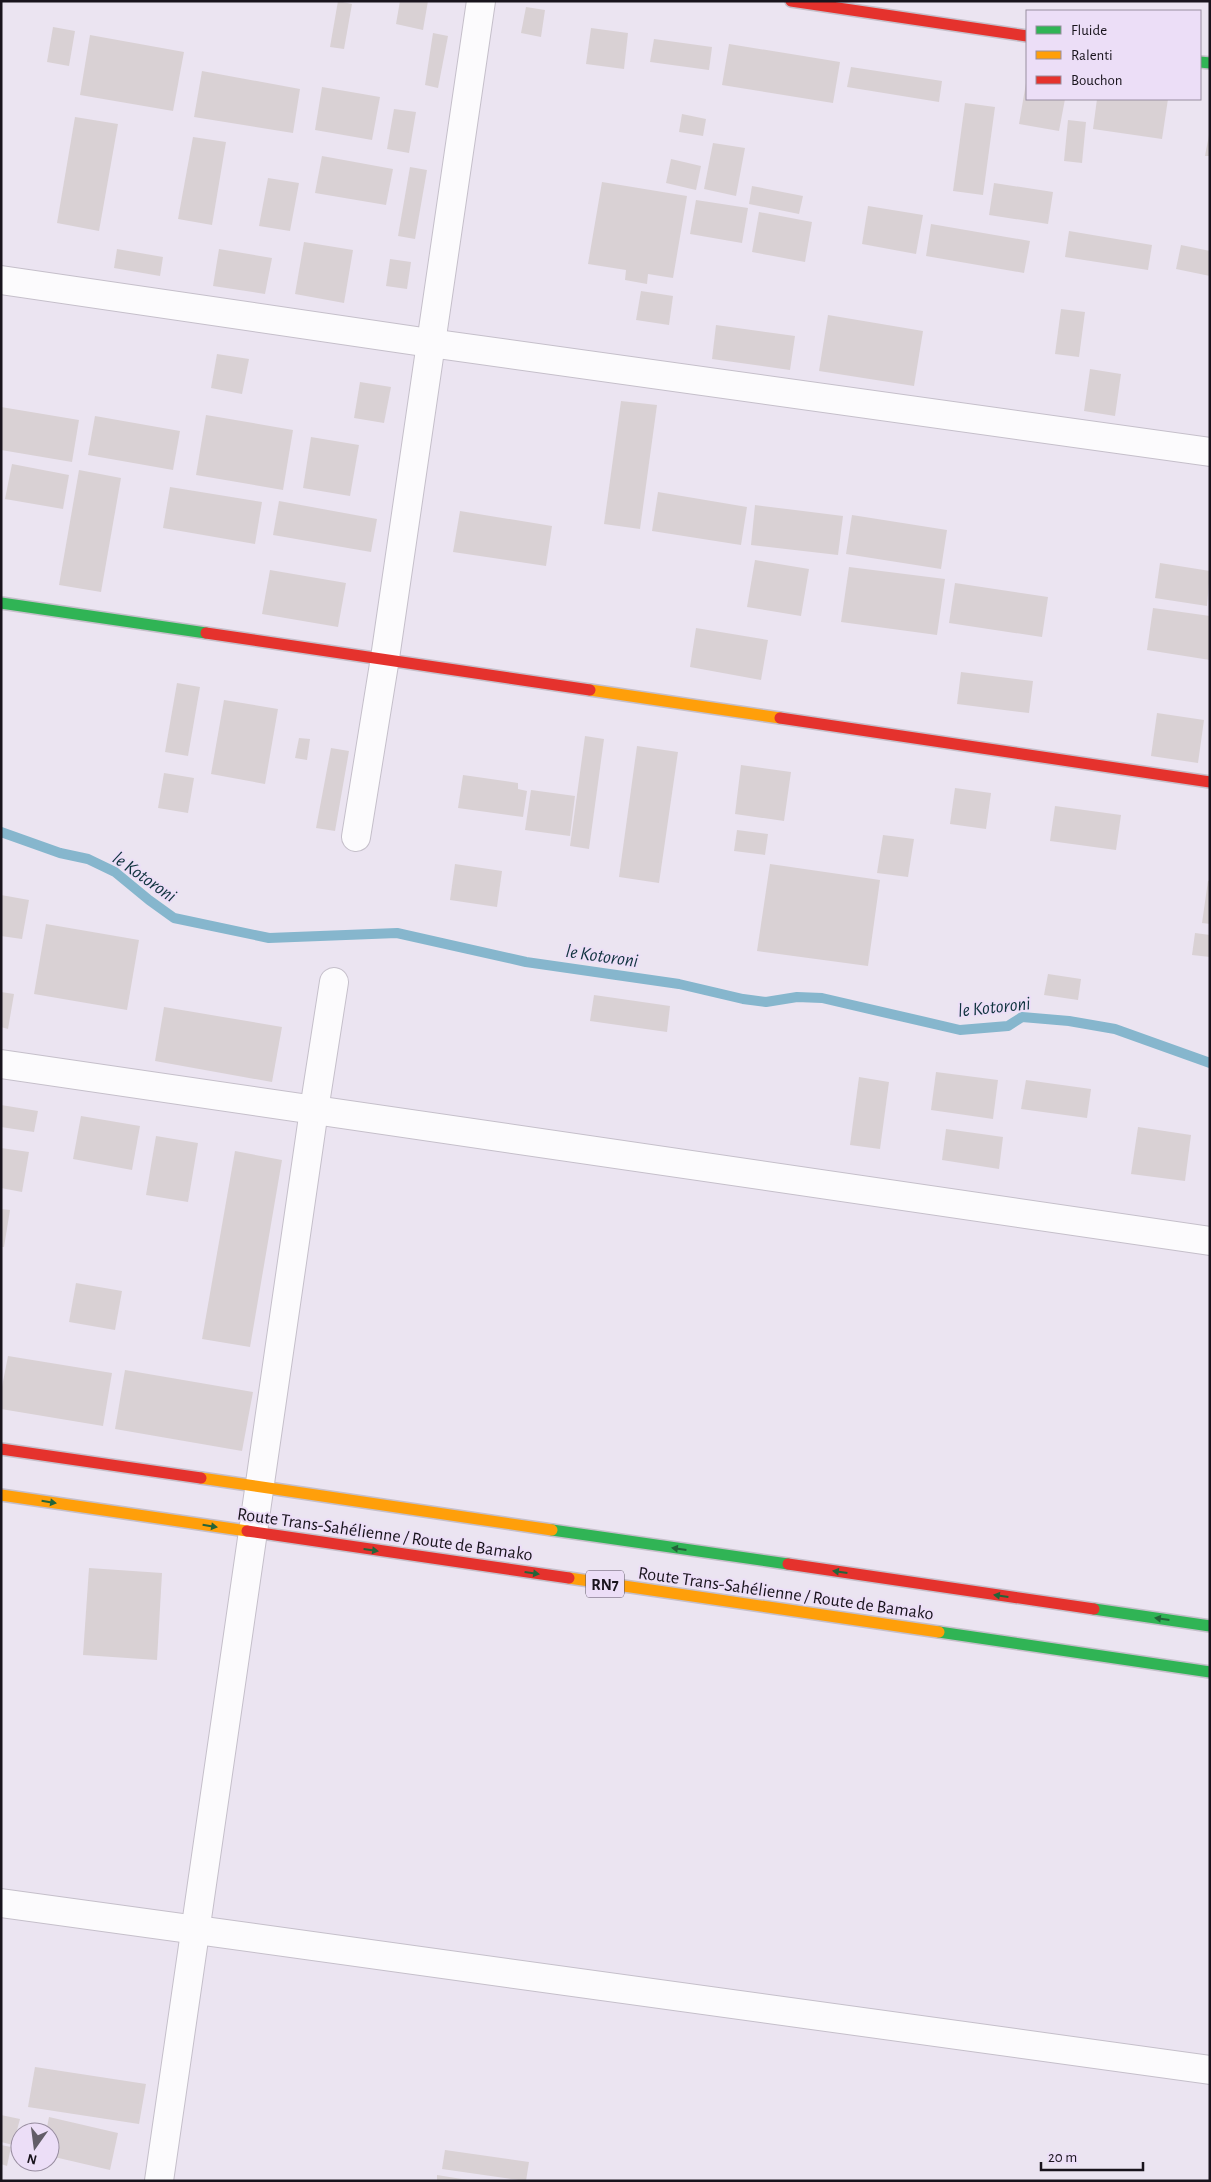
<svg xmlns="http://www.w3.org/2000/svg" width="1211" height="2182" font-family="'Alegreya Sans',sans-serif">
<style>
.lines{fill:none;stroke-linecap:round;stroke-linejoin:round}
.stream{stroke:#86b6cd;stroke-width:10}
.building{fill:#d9d1d4}
.street-casing{stroke:#c5bfca;stroke-width:30}
.fast-casing{stroke:#c5bfca;stroke-width:14}
.slow-casing{stroke:#c5bfca;stroke-width:14}
.jam-casing{stroke:#c5bfca;stroke-width:14}
.street{stroke:#fcfbfd;stroke-width:28}
.fast{stroke:#30b455;stroke-width:11}
.slow{stroke:#ff9f0a;stroke-width:11}
.jam{stroke:#e5322d;stroke-width:11}
.oneway{fill:#246439}
.labels{text-anchor:middle;stroke-width:4;stroke-linejoin:round;paint-order:stroke}
.shield{fill:#ecdef7;stroke:#58515e;stroke-width:1}
.shield-label{font-size:16px;font-weight:bold;fill:#19141d}
.street-label{font-size:18px;fill:#19141d;stroke:#ecdef7}
.water-label{font-size:19px;font-style:italic;fill:#0f323e;stroke:#ecdef7}
</style>
<rect width="100%" height="100%" fill="#ebe4f1"/>
<g class="lines">
<path class="stream" d="M 1,832 L 60,853 L 88,859 L 115,872 L 149,900 L 174,918 L 269,938 L 397,933 L 526,962 L 679,984 L 743,999 L 766,1002 L 797,997 L 822,998 L 960,1030 L 1008,1026 L 1022,1017 L 1069,1021 L 1115,1029 L 1210,1063"/>
</g>
<g class="building">
<path d="M 338,1 L 352,4 L 344,49 L 330,47 Z"/>
<path d="M 400,1 L 428,1 L 423,30 L 396,24 Z"/>
<path d="M 526,7 L 545,10 L 541,37 L 521,33 Z"/>
<path d="M 53,27 L 75,31 L 69,66 L 47,62 Z"/>
<path d="M 591,28 L 628,33 L 624,69 L 586,64 Z"/>
<path d="M 433,33 L 448,36 L 438,88 L 425,85 Z"/>
<path d="M 90,35 L 184,52 L 173,111 L 80,95 Z"/>
<path d="M 654,39 L 712,47 L 709,70 L 650,62 Z"/>
<path d="M 729,44 L 840,62 L 833,103 L 722,85 Z"/>
<path d="M 851,67 L 942,81 L 939,102 L 847,87 Z"/>
<path d="M 202,71 L 300,89 L 293,133 L 194,117 Z"/>
<path d="M 1026,83 L 1027,99 L 1065,99 L 1059,131 L 1019,124 Z"/>
<path d="M 322,87 L 380,97 L 372,140 L 315,130 Z"/>
<path d="M 1097,99 L 1168,99 L 1162,139 L 1093,129 Z"/>
<path d="M 965,103 L 995,107 L 983,195 L 953,191 Z"/>
<path d="M 394,109 L 416,112 L 409,153 L 387,149 Z"/>
<path d="M 682,114 L 706,119 L 703,136 L 679,132 Z"/>
<path d="M 75,117 L 118,124 L 99,231 L 57,223 Z"/>
<path d="M 1068,120 L 1086,122 L 1082,163 L 1064,161 Z"/>
<path d="M 1209,135 L 1210,135 L 1210,156 L 1205,156 Z"/>
<path d="M 193,137 L 226,142 L 212,225 L 178,219 Z"/>
<path d="M 713,143 L 745,148 L 736,196 L 704,189 Z"/>
<path d="M 322,156 L 393,169 L 386,205 L 315,193 Z"/>
<path d="M 671,159 L 701,166 L 696,190 L 666,183 Z"/>
<path d="M 410,167 L 427,170 L 415,239 L 398,236 Z"/>
<path d="M 268,178 L 299,183 L 290,231 L 259,226 Z"/>
<path d="M 602,182 L 687,196 L 673,278 L 648,274 L 647,284 L 625,280 L 626,270 L 588,264 Z"/>
<path d="M 994,183 L 1053,192 L 1048,224 L 989,215 Z"/>
<path d="M 752,186 L 803,196 L 799,214 L 749,204 Z"/>
<path d="M 696,200 L 748,208 L 742,243 L 690,234 Z"/>
<path d="M 868,206 L 923,215 L 916,254 L 862,244 Z"/>
<path d="M 759,212 L 812,222 L 805,262 L 752,252 Z"/>
<path d="M 931,224 L 1030,241 L 1024,273 L 926,256 Z"/>
<path d="M 1069,231 L 1152,245 L 1148,270 L 1065,257 Z"/>
<path d="M 304,242 L 353,250 L 344,303 L 295,294 Z"/>
<path d="M 1181,245 L 1210,251 L 1210,276 L 1176,269 Z"/>
<path d="M 117,249 L 163,257 L 160,276 L 114,268 Z"/>
<path d="M 219,249 L 272,258 L 265,294 L 213,286 Z"/>
<path d="M 390,259 L 411,262 L 407,289 L 386,286 Z"/>
<path d="M 641,291 L 673,296 L 669,325 L 636,320 Z"/>
<path d="M 1061,309 L 1085,312 L 1079,357 L 1055,354 Z"/>
<path d="M 828,315 L 923,331 L 914,386 L 819,371 Z"/>
<path d="M 716,325 L 795,336 L 790,370 L 712,359 Z"/>
<path d="M 217,354 L 249,359 L 242,394 L 211,388 Z"/>
<path d="M 1090,369 L 1121,374 L 1115,416 L 1084,411 Z"/>
<path d="M 360,382 L 391,387 L 384,423 L 354,418 Z"/>
<path d="M 621,401 L 657,405 L 640,529 L 604,524 Z"/>
<path d="M 1,407 L 79,420 L 72,462 L 1,450 Z"/>
<path d="M 206,415 L 293,430 L 283,490 L 196,475 Z"/>
<path d="M 95,416 L 180,431 L 173,470 L 88,455 Z"/>
<path d="M 311,437 L 359,445 L 350,496 L 303,488 Z"/>
<path d="M 12,464 L 69,475 L 63,509 L 5,499 Z"/>
<path d="M 79,470 L 121,478 L 101,592 L 59,585 Z"/>
<path d="M 170,487 L 262,502 L 255,544 L 163,528 Z"/>
<path d="M 658,492 L 747,507 L 741,545 L 652,531 Z"/>
<path d="M 279,501 L 377,519 L 371,552 L 273,535 Z"/>
<path d="M 755,505 L 843,516 L 838,555 L 751,545 Z"/>
<path d="M 460,511 L 552,526 L 546,566 L 453,552 Z"/>
<path d="M 852,515 L 947,530 L 941,569 L 846,554 Z"/>
<path d="M 755,560 L 809,569 L 801,616 L 747,607 Z"/>
<path d="M 1160,563 L 1210,571 L 1207,606 L 1155,598 Z"/>
<path d="M 849,567 L 945,579 L 937,635 L 841,622 Z"/>
<path d="M 270,570 L 346,583 L 338,627 L 262,614 Z"/>
<path d="M 955,583 L 1048,597 L 1042,637 L 949,623 Z"/>
<path d="M 1153,608 L 1210,616 L 1210,660 L 1147,650 Z"/>
<path d="M 696,628 L 768,640 L 761,680 L 690,667 Z"/>
<path d="M 961,672 L 1033,681 L 1029,713 L 957,704 Z"/>
<path d="M 177,683 L 200,687 L 188,756 L 165,752 Z"/>
<path d="M 224,700 L 278,709 L 265,784 L 211,774 Z"/>
<path d="M 1157,713 L 1204,720 L 1198,763 L 1151,756 Z"/>
<path d="M 585,736 L 604,739 L 589,849 L 570,846 Z"/>
<path d="M 299,738 L 310,739 L 307,760 L 295,758 Z"/>
<path d="M 637,746 L 678,752 L 659,883 L 619,877 Z"/>
<path d="M 331,748 L 349,751 L 335,831 L 316,828 Z"/>
<path d="M 741,765 L 791,772 L 784,821 L 735,814 Z"/>
<path d="M 164,773 L 194,778 L 188,813 L 158,808 Z"/>
<path d="M 463,775 L 518,783 L 518,789 L 527,791 L 523,817 L 458,808 Z"/>
<path d="M 955,788 L 991,793 L 986,829 L 950,824 Z"/>
<path d="M 531,790 L 575,796 L 570,836 L 525,830 Z"/>
<path d="M 1055,806 L 1121,815 L 1116,850 L 1050,841 Z"/>
<path d="M 737,830 L 768,834 L 765,855 L 734,851 Z"/>
<path d="M 883,835 L 914,839 L 908,877 L 877,873 Z"/>
<path d="M 455,864 L 502,871 L 497,907 L 450,900 Z"/>
<path d="M 770,864 L 880,880 L 868,966 L 757,951 Z"/>
<path d="M 1208,881 L 1210,881 L 1210,924 L 1202,923 Z"/>
<path d="M 1,895 L 29,900 L 22,939 L 1,936 Z"/>
<path d="M 46,924 L 139,940 L 127,1010 L 34,994 Z"/>
<path d="M 1195,933 L 1210,935 L 1210,957 L 1192,955 Z"/>
<path d="M 1048,974 L 1081,979 L 1078,1000 L 1044,995 Z"/>
<path d="M 1,992 L 14,994 L 8,1029 L 1,1027 Z"/>
<path d="M 594,995 L 670,1006 L 667,1032 L 590,1021 Z"/>
<path d="M 164,1007 L 282,1027 L 272,1082 L 155,1061 Z"/>
<path d="M 936,1072 L 998,1080 L 993,1119 L 931,1110 Z"/>
<path d="M 859,1077 L 889,1082 L 880,1149 L 850,1145 Z"/>
<path d="M 1026,1080 L 1091,1089 L 1087,1118 L 1021,1109 Z"/>
<path d="M 1,1105 L 38,1111 L 34,1132 L 1,1127 Z"/>
<path d="M 81,1116 L 140,1126 L 132,1170 L 73,1159 Z"/>
<path d="M 1138,1127 L 1191,1135 L 1185,1181 L 1131,1174 Z"/>
<path d="M 946,1129 L 1003,1137 L 999,1169 L 942,1160 Z"/>
<path d="M 156,1136 L 198,1143 L 188,1202 L 146,1195 Z"/>
<path d="M 1,1148 L 29,1152 L 22,1192 L 1,1188 Z"/>
<path d="M 235,1151 L 282,1160 L 250,1347 L 202,1339 Z"/>
<path d="M 1,1209 L 10,1210 L 4,1247 L 1,1247 Z"/>
<path d="M 76,1283 L 122,1291 L 115,1330 L 69,1322 Z"/>
<path d="M 8,1356 L 112,1373 L 103,1426 L 1,1409 L 1,1392 Z"/>
<path d="M 125,1370 L 253,1392 L 242,1451 L 115,1429 Z"/>
<path d="M 89,1568 L 162,1573 L 157,1660 L 83,1655 Z"/>
<path d="M 35,2067 L 146,2084 L 139,2124 L 28,2107 Z"/>
<path d="M 1,2115 L 20,2119 L 13,2145 L 1,2142 Z"/>
<path d="M 49,2117 L 118,2133 L 110,2170 L 50,2156 L 50,2132 L 46,2132 Z"/>
<path d="M 1,2145 L 11,2147 L 7,2166 L 1,2164 Z"/>
<path d="M 445,2150 L 529,2162 L 526,2181 L 442,2169 Z"/>
<path d="M 437,2175 L 468,2180 L 468,2181 L 437,2181 Z"/>
</g>
<g class="lines">
<defs>
<g id="street">
<path d="M 1,280 L 430,343 L 1210,452"/>
<path d="M 356,837 L 385,658 L 481,1"/>
<path d="M 1,1064 L 1210,1241"/>
<path d="M 1,1903 L 1210,2070"/>
<path d="M 159,2181 L 314,1110 L 334,982"/>
</g>
<g id="fast">
<path d="M 1200,62 L 1210,63"/>
<path d="M 1,603 L 206,633"/>
<path d="M 552,1530 L 788,1564"/>
<path d="M 1094,1609 L 1210,1626"/>
<path d="M 939,1632 L 1210,1672"/>
</g>
<g id="slow">
<path d="M 590,690 L 780,718"/>
<path d="M 201,1478 L 552,1530"/>
<path d="M 1,1495 L 247,1531"/>
<path d="M 569,1578 L 939,1632"/>
</g>
<g id="jam">
<path d="M 791,1 L 1027,36"/>
<path d="M 206,633 L 590,690"/>
<path d="M 780,718 L 1210,782"/>
<path d="M 1,1449 L 201,1478"/>
<path d="M 247,1531 L 569,1578"/>
<path d="M 788,1564 L 1094,1609"/>
</g>
</defs>
<use href="#street" class="street-casing"/>
<use href="#fast" class="fast-casing"/>
<use href="#slow" class="slow-casing"/>
<use href="#jam" class="jam-casing"/>
<use href="#street" class="street"/>
<use href="#fast" class="fast"/>
<use href="#slow" class="slow"/>
<use href="#jam" class="jam"/>
</g>
<defs><path id="oneway-solid" d="M-6-.8H1V-3.2L6.5 0L1 3.2V.8H-6Z" transform="scale(1.25)"/></defs>
<g class="oneway">
<use href="#oneway-solid" transform="translate(49 1502) rotate(9)"/>
<use href="#oneway-solid" transform="translate(210 1526) rotate(9)"/>
<use href="#oneway-solid" transform="translate(679 1549) rotate(-172)"/>
<use href="#oneway-solid" transform="translate(371 1550) rotate(8)"/>
<use href="#oneway-solid" transform="translate(840 1572) rotate(-172)"/>
<use href="#oneway-solid" transform="translate(532 1573) rotate(8)"/>
<use href="#oneway-solid" transform="translate(1001 1596) rotate(-172)"/>
<use href="#oneway-solid" transform="translate(1162 1619) rotate(-172)"/>
</g>
<g class="labels">
<rect class="shield" x="586" y="1570.5" width="38" height="27" rx="4"/>
<g class="shield-label">
<text x="605" y="1590">RN7</text>
</g>
<g class="street-label">
<text transform="translate(385 1534) rotate(8)" y="6">Route Trans-Sahélienne / Route de Bamako</text>
<text transform="translate(786 1593) rotate(8)" y="6">Route Trans-Sahélienne / Route de Bamako</text>
</g>
<g class="water-label">
<text transform="translate(145 876) rotate(35)" y="7">le Kotoroni</text>
<text transform="translate(602 955) rotate(8)" y="7">le Kotoroni</text>
<text transform="translate(994 1006) rotate(-6)" y="7">le Kotoroni</text>
</g>
</g>
<rect width="1211" height="2182" fill="none" stroke="#19141d" stroke-width="5"/>
<rect x="1026" y="10" width="175" height="90" fill="#ecdef7" stroke="#988da0"/>
<rect x="1036" y="26" width="25" height="8" fill="#30b455" stroke="#988da0"/>
<text x="1071" y="35" font-size="15" fill="#19141d">Fluide</text>
<rect x="1036" y="51" width="25" height="8" fill="#ff9f0a" stroke="#988da0"/>
<text x="1071" y="60" font-size="15" fill="#19141d">Ralenti</text>
<rect x="1036" y="76" width="25" height="8" fill="#e5322d" stroke="#988da0"/>
<text x="1071" y="85" font-size="15" fill="#19141d">Bouchon</text>
<g transform="translate(35 2147) rotate(194)"><circle r="24" fill="#ecdef7" stroke="#988da0"/>
<path d="M0-4L9 19L0 12L-9 19Z" fill="#625d67"/>
<text y="-8" font-size="14" font-weight="bold" text-anchor="middle" fill="#19141d">N</text>
</g>
<path d="M1041 2162v8h102v-8" fill="none" stroke="#19141d" stroke-width="2.5"/>
<text x="1048" y="2162" font-size="15" fill="#19141d" stroke="#ecdef7" stroke-width="4" paint-order="stroke">20 m</text>
</svg>
